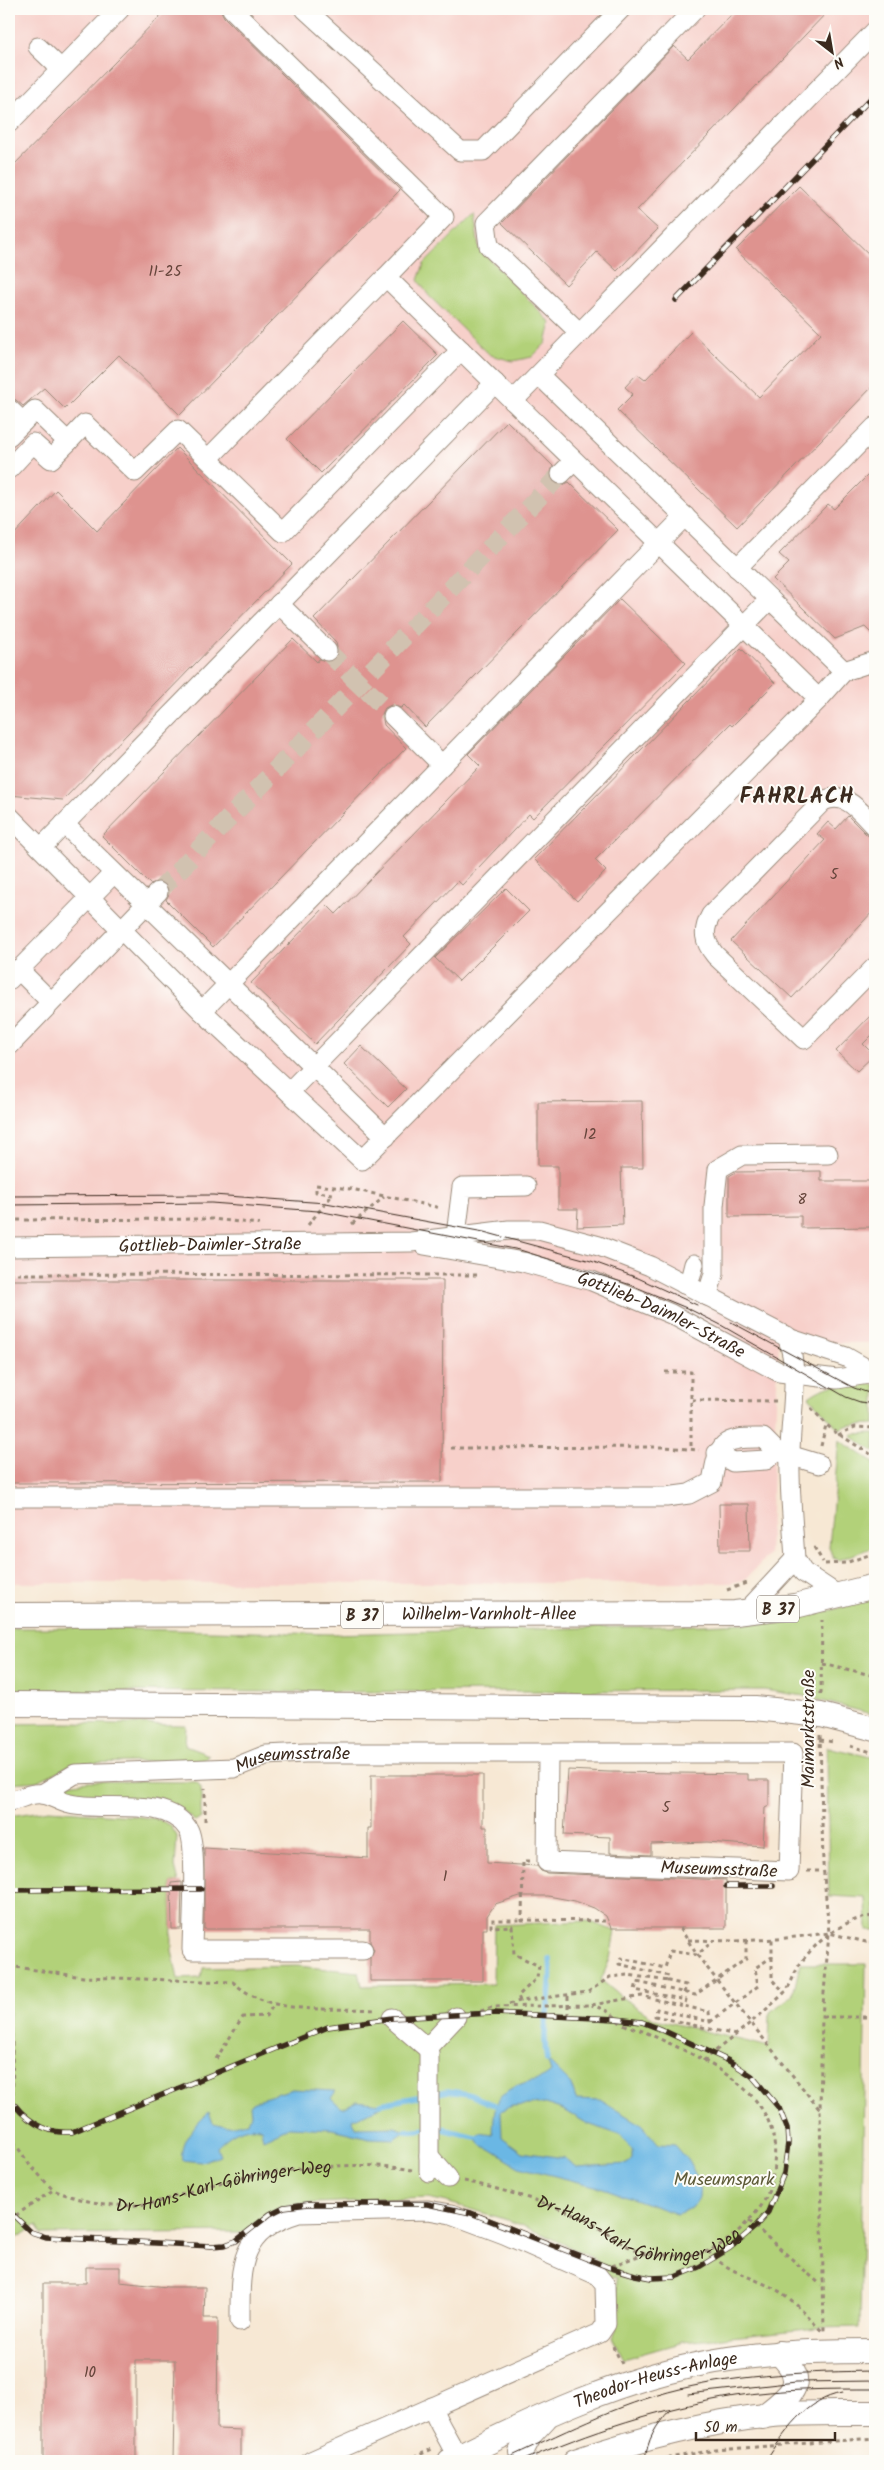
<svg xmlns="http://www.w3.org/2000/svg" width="884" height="2470" font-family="Kalam,sans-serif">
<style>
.built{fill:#f7d0ca}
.green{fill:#b2d179;stroke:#767e4c}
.water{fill:#6bb7e4;stroke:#537081;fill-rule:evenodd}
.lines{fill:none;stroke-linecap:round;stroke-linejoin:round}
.stream{stroke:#6bb7e4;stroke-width:5.5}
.building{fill:#de938f}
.minor-tunnel{stroke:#d1c2b0;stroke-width:19;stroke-dasharray:19 9;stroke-linecap:butt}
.minor-casing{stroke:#998979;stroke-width:21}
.major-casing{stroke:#998979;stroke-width:26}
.path{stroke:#998979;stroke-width:3;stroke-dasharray:4 4;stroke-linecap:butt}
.minor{stroke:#fff;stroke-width:19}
.major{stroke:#fff;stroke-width:24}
.tram{stroke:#3b2a1e;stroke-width:1}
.rail-casing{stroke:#3b2a1e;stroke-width:5.5}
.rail{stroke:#fdfcf7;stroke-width:4;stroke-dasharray:11;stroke-linecap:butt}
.labels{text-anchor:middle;stroke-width:4;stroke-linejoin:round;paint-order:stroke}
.number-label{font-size:15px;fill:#64443a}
.shield{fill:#fdfcf7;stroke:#75695f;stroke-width:1}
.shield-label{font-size:16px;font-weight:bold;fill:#3b2a1e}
.street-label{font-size:18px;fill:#3b2a1e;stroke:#fdfcf7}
.park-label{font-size:18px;fill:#5f5c39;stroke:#fdfcf7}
.district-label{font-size:22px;font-weight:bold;letter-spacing:1px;fill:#3b2a1e;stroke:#fdfcf7}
</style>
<rect width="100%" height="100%" fill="#fdfcf7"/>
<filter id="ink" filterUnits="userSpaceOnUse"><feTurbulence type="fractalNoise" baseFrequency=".02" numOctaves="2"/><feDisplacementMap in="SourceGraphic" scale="10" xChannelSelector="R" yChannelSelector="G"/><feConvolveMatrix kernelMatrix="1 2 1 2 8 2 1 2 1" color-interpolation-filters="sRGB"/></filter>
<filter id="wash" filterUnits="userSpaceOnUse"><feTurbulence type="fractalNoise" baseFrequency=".0096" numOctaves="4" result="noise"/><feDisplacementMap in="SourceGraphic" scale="20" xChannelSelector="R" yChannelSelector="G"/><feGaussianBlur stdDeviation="1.12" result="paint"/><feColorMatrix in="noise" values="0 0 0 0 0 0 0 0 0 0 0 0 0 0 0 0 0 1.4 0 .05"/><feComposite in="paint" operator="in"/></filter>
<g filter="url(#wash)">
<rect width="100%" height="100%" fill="#f7e8d4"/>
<path class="built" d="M 9,9 L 875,9 L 875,1343 L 779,1342 L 769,1554 L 746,1579 L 731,1583 L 9,1583 Z"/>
<g class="green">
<path d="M 474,214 L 479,248 L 551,323 L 546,343 L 532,357 L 513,361 L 490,355 L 429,296 L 418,280 L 424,264 Z"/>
<path d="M 868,1383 L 875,1385 L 875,1424 L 849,1425 L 839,1429 L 809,1397 C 827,1383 846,1384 868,1383 Z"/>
<path d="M 875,1433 L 875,1452 L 851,1436 L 853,1434 Z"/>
<path d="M 839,1440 L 875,1463 L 875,1547 L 838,1560 L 833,1558 L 829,1547 Z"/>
<path d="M 875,1598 L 875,1715 L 804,1696 L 764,1690 L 320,1692 L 9,1691 L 9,1628 L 90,1628 L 331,1634 L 702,1625 L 768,1622 L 814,1615 Z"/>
<path d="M 67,1723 L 186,1725 L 185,1746 L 209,1755 L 203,1761 L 74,1763 L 38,1781 L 9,1783 L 9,1724 Z"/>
<path d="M 827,1747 L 875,1758 L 875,1930 L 867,1930 L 866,1898 L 829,1896 Z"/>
<path d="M 88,1781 L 197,1782 L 201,1788 L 201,1818 L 195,1822 L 181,1809 L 163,1801 L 67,1796 L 67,1784 Z"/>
<path d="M 49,1810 L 133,1816 L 157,1819 L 170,1825 L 177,1836 L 175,1867 L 179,1883 L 171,1883 L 172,1951 L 178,1979 L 201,1978 L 203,1968 L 297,1966 L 359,1972 L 362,1986 L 493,1984 L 494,1925 L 588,1921 L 615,1931 L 610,1959 L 601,1980 L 624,1999 L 655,2019 L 769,2047 L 770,2012 L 793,1995 L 800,1964 L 866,1964 L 860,2327 L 817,2328 L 683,2342 L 623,2359 L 612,2338 L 616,2331 L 617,2278 L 610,2276 L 595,2259 L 543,2234 L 507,2220 L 446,2202 L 428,2198 L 293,2204 L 275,2210 L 245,2232 L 42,2234 L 37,2225 L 9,2243 L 9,1816 Z"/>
</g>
<g class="water">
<path d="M 547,2060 L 571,2084 L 576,2099 L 600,2100 L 640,2124 L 659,2144 L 675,2145 L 688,2160 L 700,2183 L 699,2198 L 692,2208 L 677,2214 L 603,2188 L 519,2167 L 490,2149 L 480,2145 L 475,2137 L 479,2133 L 493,2135 C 494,2102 496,2091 530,2081 C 540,2079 543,2079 551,2072 ZM 545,2104 L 564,2110 L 588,2124 L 620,2135 L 632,2150 L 632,2158 L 627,2164 L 576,2167 L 564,2158 L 522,2152 L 502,2137 L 501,2111 L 512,2106 Z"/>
<path d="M 292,2089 L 336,2091 L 331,2098 L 342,2108 L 357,2101 L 381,2104 L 380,2107 L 352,2119 L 356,2128 L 395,2127 L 405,2131 L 394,2139 L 369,2138 L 332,2129 L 289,2127 L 263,2139 L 261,2128 C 242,2126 230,2134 217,2147 L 220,2155 L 201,2162 L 182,2160 C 179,2140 196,2125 209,2112 L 213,2123 L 227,2126 L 248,2122 L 251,2114 L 250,2105 L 254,2101 Z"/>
</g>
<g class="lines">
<g class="stream">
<path d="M 547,2060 C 540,2022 554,1997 550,1959"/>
<path d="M 381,2104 L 448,2091 L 468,2094 L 495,2105"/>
<path d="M 405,2131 L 439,2128 L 475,2137"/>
</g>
</g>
<g id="blocks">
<g class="building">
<path d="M 167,9 L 220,9 L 224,17 L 400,190 L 180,415 L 119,355 L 65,409 L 44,388 L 23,406 L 16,400 L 9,398 L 9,170 Z"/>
<path d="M 737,9 L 830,9 L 637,210 L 658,229 L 617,271 L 597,252 L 566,285 L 502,223 L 674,46 L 688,59 Z"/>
<path d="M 799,186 L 875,260 L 875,384 L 737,527 L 617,410 L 633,394 L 625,387 L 637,374 L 645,380 L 691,332 L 759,397 L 821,333 L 736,250 Z"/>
<path d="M 403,321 L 438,355 L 321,473 L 287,439 Z"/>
<path d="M 507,421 L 553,466 L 550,476 L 553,482 L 563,485 L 569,482 L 618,530 L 425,727 L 404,705 L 401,708 L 391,705 L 385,708 L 382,714 L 384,725 L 406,748 L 213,947 L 166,900 L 169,894 L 166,884 L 160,881 L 150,884 L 102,836 L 293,639 L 317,662 L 319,659 L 330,662 L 335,658 L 338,653 L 336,642 L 314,619 Z"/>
<path d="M 177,448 L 292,564 L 63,800 L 9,795 L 9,540 L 56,490 L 97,531 Z"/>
<path d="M 875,468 L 875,637 L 865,627 L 835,639 L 773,579 L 789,563 L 779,554 L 828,504 L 834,509 Z"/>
<path d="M 620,599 L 686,663 L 533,818 L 529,814 L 462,885 L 458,881 L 404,937 L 411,944 L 315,1044 L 251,983 L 327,905 L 336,914 L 480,766 L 468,754 Z"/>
<path d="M 741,648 L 775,683 L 732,726 L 730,724 L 595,860 L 606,871 L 577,901 L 534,859 Z"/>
<path d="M 848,816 L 867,835 L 875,838 L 875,909 L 792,998 L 731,941 L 825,840 L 817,834 L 828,822 L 836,829 Z"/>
<path d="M 506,888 L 529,911 L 459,981 L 435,958 Z"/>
<path d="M 875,1011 L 875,1032 L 863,1044 L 874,1055 L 857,1071 L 836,1051 Z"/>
<path d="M 361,1046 L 406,1089 L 388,1107 L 344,1064 Z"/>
<path d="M 642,1101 L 643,1168 L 621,1168 L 623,1225 L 577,1227 L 578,1209 L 558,1209 L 558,1166 L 538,1166 L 538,1102 Z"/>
<path d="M 821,1171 L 821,1181 L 875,1181 L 875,1227 L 801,1228 L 801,1216 L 729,1217 L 729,1176 L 736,1172 Z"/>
<path d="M 9,1280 L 443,1280 L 442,1482 L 9,1483 Z"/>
<path d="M 719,1504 L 749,1504 L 750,1551 L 720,1551 Z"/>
<path d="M 568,1770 L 609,1772 L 748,1774 L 748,1780 L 769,1780 L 769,1806 L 765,1808 L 763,1846 L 707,1842 L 651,1844 L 651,1855 L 610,1853 L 610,1837 L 564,1835 Z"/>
<path d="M 371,1775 L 483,1775 L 483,1827 L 487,1827 L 487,1863 L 537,1866 L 541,1871 L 547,1873 L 726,1880 L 726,1928 L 611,1928 L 606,1916 L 594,1908 L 575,1901 L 548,1896 L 520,1896 L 495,1904 L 487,1916 L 487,1929 L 483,1929 L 483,1981 L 370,1981 L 370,1958 L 374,1950 L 370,1942 L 370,1929 L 204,1929 L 204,1848 L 368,1858 L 368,1828 L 371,1828 Z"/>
<path d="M 182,1882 L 181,1929 L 172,1929 L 171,1883 Z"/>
<path d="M 86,2267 L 120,2267 L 120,2282 L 167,2287 L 205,2287 L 204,2318 L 218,2318 L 217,2429 L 241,2430 L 241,2461 L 173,2461 L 175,2360 L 136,2360 L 136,2461 L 43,2461 L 43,2283 L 86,2283 Z"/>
</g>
</g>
</g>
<g filter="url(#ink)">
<use href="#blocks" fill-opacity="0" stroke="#998979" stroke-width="1"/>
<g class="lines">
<g class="minor-tunnel">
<path d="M 327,651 L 393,716"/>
<path d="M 158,892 L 561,474"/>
</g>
<defs>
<g id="minor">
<path d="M 232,9 L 444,217 L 386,277 L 819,699"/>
<path d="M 305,9 L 460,151 L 483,151 L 621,9"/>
<path d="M 38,47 L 61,69"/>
<path d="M 9,123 L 120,9"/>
<path d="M 580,333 L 489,246 L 486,223 L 695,9"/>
<path d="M 539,375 L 844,671"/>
<path d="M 513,401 L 875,31"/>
<path d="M 9,409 L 23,422"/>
<path d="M 9,436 L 35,410 L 68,442 L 85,424 L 135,472 L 178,430 L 283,532 L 461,350"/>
<path d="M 208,459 L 386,277"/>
<path d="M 9,469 L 33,443 L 51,459 L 68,442"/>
<path d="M 561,474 L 574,461"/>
<path d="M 737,568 L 875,427"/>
<path d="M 279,604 L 327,651"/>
<path d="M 393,716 L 442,765"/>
<path d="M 9,816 L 202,1011 L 362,1160 L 819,699 L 844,671 L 875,661"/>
<path d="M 64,824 L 386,1137"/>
<path d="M 875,827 C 860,812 846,790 823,801 L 711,915 C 702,931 704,941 715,955 L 804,1039 L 875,967"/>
<path d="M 41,848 L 495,383"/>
<path d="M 18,969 L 50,1001"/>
<path d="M 9,980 L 114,873"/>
<path d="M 202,1011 L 685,516"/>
<path d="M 9,1046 L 158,892"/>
<path d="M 289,1092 L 770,599"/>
<path id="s3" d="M 424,1245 L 523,1262 L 592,1281 L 671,1314 L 779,1372 L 837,1379 L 875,1373"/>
<path d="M 459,1246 L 457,1227 L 462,1187 L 526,1186"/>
<path id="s4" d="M 9,1247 L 411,1242 L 509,1230 L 539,1230 L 599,1246 L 650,1266 L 791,1339 L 846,1357 L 874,1373"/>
<path d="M 684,1284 L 691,1276 L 694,1264"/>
<path d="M 707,1296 L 714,1274 L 714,1206 L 718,1169 L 742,1155 L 828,1154"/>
<path d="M 787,1336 C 801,1374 790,1415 790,1455 C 789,1489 793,1525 795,1559 L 803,1572 L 839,1596"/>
<path d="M 717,1453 L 733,1462 L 766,1460 L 776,1451"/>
<path d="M 9,1497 L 666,1497 L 689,1494 L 712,1482 C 719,1442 721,1437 763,1438 L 776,1451 L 819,1464"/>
<path d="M 746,1612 L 795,1559"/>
<path id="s5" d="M 42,1794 L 75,1774 L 234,1768 L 266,1755 L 305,1753 L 793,1753 L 789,1871 L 547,1862 L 548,1754"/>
<path d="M 9,1801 C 20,1800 29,1792 42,1794 C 51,1795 60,1802 70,1804 C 104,1812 166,1795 188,1829 C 198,1843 192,1928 192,1950 L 363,1950"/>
<path d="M 392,2018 L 427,2048 L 429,2053 L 429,2172"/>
<path d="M 427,2048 L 456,2017"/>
<path d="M 429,2156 L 448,2178"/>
<path d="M 240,2321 C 240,2267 238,2231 299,2213 L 428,2210 L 451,2214 L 504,2234 L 597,2275 L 605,2285 L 606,2324 L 600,2333 L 311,2461"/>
<path d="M 432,2407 C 438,2425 450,2440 457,2458"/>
</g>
<g id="major">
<path id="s6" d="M 9,1615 L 735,1613 L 795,1606 L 875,1586"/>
<path d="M 9,1704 L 755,1708 L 821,1715 L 875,1729"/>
<path d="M 763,2417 C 790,2396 811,2383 779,2353"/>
<path id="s7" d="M 450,2461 C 534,2419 622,2377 716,2361 C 769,2352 822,2351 875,2351"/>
<path d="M 524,2461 L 521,2452 L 531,2433 L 545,2418"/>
<path d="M 575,2461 C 639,2439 704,2422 772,2415 C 806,2412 841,2413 875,2413"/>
</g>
</defs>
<use href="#minor" class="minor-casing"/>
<use href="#major" class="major-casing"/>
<g class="path">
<path d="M 9,1220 L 212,1219 L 259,1224"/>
<path d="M 352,1224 L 384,1197"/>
<path d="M 308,1225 L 333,1194 L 316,1192 L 316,1185 L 351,1189 L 441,1208"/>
<path d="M 9,1274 L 481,1275"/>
<path d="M 665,1372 L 691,1372 L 691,1449"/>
<path d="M 692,1400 L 777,1401"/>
<path d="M 811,1408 L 832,1430 L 875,1457"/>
<path d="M 838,1435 L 855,1427 L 875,1428"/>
<path d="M 821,1446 L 826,1425"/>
<path d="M 451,1448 L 665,1447 L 699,1450"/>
<path d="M 814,1547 L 823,1562"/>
<path d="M 825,1564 L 845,1563 L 875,1553"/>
<path d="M 727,1590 L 746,1583"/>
<path d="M 822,1663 L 875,1676"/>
<path d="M 821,1694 L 822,1620"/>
<path d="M 820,1735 L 823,1864 L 829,1933 L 822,2017 L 820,2110 L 824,2331"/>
<path d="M 820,1740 L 834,1742"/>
<path d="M 850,1746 L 875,1753"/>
<path d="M 205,1821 L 205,1788"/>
<path d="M 529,1861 L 523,1861 L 522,1920 L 608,1921"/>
<path d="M 807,1871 L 823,1871"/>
<path d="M 680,1928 L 697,1955 L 820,2110"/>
<path d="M 688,1940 L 734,1941 L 778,1939 L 829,1933 L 866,1942 L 875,1942"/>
<path d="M 772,1957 L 772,1980 L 785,1992"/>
<path d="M 9,1966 L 83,1977 L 233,1982 C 270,2017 329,2007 376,2010"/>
<path d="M 684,1993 L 686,1985 L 668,1981 L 669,1976 L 619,1964 L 621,1958 L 665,1968 L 670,1951 L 697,1955 L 713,1941"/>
<path d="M 520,2001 L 518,1996 L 537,1978 L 539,1966 L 514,1954 L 512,1926 L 491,1927 L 491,1920 L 522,1920"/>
<path d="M 509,2004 L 520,2001 L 588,1992 L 610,1977 L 628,1975 L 668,1981"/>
<path d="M 473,2014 L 492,2007 L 592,2005 L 642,1996 L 684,2006"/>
<path d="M 568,2016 L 568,1994"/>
<path d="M 822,2017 L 875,2017"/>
<path d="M 710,2022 L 758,1986 L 755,1968 L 772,1957 L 772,1939"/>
<path d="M 736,2035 L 655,2016 L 657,2009 L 710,2022 L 709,2012 L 684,2006 L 686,2000 L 635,1990 L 637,1982 L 695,1995 L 746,1959 L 746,1941"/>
<path d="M 216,2059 L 243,2017 L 266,2016 L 275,2003"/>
<path d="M 703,2061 C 730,2039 757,2019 783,1994 C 791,1987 793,1974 800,1964 C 816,1941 846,1917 875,1916"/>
<path d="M 14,2142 L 29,2164 L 53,2190"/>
<path d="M 9,2157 L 14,2141 L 11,1997 L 14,1967"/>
<path id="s1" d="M 464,2181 C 500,2189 542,2201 576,2215 C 600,2225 620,2247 646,2253 C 658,2256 674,2255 687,2255 C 717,2255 740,2231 758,2210 C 768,2198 773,2180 774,2164 C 783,2089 702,2059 645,2032 C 638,2029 628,2027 621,2023 C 617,2021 616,2017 613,2015 C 607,2010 599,2008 592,2005"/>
<path id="s2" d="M 9,2220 L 53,2190 C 86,2203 122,2210 157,2202 C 179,2196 201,2187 223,2182 C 276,2170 358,2159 412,2170"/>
<path d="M 749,2221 L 821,2285"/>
<path d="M 708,2251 C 726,2273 758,2278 782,2293 C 797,2303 809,2319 822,2331"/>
<path d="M 612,2266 L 646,2253"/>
<path d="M 613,2346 L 622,2364"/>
<path d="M 406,2461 L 432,2449"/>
<path d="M 651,2461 L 716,2450 L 875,2438"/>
</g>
<use href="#minor" class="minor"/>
<use href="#major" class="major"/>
<g class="tram">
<path d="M 9,1196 L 213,1195 L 326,1203 L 484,1232 L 591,1261 L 638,1278 L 697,1305"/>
<path d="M 9,1205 L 211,1203 L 318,1211 L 520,1250 L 631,1285 L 689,1309 L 719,1324 L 846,1397 L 860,1402 L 875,1404"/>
<path d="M 731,1322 L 854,1388 L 875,1395"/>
<path d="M 688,2394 L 796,2382 L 875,2381"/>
<path d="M 501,2461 C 559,2435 617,2404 680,2389 C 744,2374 809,2372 875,2371"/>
<path d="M 522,2461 C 590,2431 661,2408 735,2396 C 781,2389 829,2389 875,2389"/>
<path d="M 645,2461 C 647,2440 656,2425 670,2410"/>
<path d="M 766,2461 C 784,2433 806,2399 842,2393"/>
</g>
<defs>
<g id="rail">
<path d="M 676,300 L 875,94"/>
<path d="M 726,1886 L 773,1886"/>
<path d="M 9,1890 L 201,1889"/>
<path d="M 9,2097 C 23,2119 46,2135 72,2132 L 328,2027 L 392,2018 L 494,2013 L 616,2019 L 642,2022 L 660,2029 L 729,2061 L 752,2076 L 779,2108 L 787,2128 L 788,2143 L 784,2173 L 768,2212 L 755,2227 L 730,2248 L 699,2267 L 675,2277 L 651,2278 L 635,2275 L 608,2267 L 471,2213 L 427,2204 L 308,2204 L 284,2207 L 270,2214 L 236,2241 L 225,2245 L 211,2246 L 46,2237 L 31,2232 L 9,2211"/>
</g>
</defs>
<use href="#rail" class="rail-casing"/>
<use href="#rail" class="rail"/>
</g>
</g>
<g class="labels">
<g class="number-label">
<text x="165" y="276">11-25</text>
<text x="834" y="879">5</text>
<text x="590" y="1139">12</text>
<text x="802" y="1204">8</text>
<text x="666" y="1812">5</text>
<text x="445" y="1881">1</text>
<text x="90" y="2377">10</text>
</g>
<g class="shield">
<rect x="757" y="1595.5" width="42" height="27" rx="4"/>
<rect x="341" y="1601.5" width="42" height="27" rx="4"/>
</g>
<g class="shield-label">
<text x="778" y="1615">B 37</text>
<text x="362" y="1621">B 37</text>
</g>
<g class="street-label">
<text dy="6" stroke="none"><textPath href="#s4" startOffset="201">Gottlieb-Daimler-Straße</textPath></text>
<text dy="6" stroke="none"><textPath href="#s3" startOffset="249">Gottlieb-Daimler-Straße</textPath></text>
<text dy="6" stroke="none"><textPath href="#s6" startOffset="480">Wilhelm-Varnholt-Allee</textPath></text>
<text transform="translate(808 1729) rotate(-90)" y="6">Maimarktstraße</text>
<text dy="6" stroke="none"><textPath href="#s5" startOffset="258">Museumsstraße</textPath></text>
<text transform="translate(719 1869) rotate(2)" y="6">Museumsstraße</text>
<text dy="6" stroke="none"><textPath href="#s2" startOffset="228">Dr-Hans-Karl-Göhringer-Weg</textPath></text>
<text dy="6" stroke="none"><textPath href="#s1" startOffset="186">Dr-Hans-Karl-Göhringer-Weg</textPath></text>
<text dy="6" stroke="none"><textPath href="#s7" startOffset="222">Theodor-Heuss-Anlage</textPath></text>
</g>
<g class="park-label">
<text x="724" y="2185">Museumspark</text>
</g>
<g class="district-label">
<text x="797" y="803">FAHRLACH</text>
</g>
</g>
<rect width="884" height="2470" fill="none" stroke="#fdfcf7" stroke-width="30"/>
<g transform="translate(832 52) rotate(149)" stroke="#fdfcf7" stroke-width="4" paint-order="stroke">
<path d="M0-4L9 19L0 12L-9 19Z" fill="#3b2a1e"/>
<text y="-8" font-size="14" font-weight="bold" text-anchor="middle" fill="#3b2a1e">N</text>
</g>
<path d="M696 2432v8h139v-8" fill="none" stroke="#3b2a1e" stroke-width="2.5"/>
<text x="704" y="2432" font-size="15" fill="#3b2a1e" stroke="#fdfcf7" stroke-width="4" paint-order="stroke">50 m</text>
</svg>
